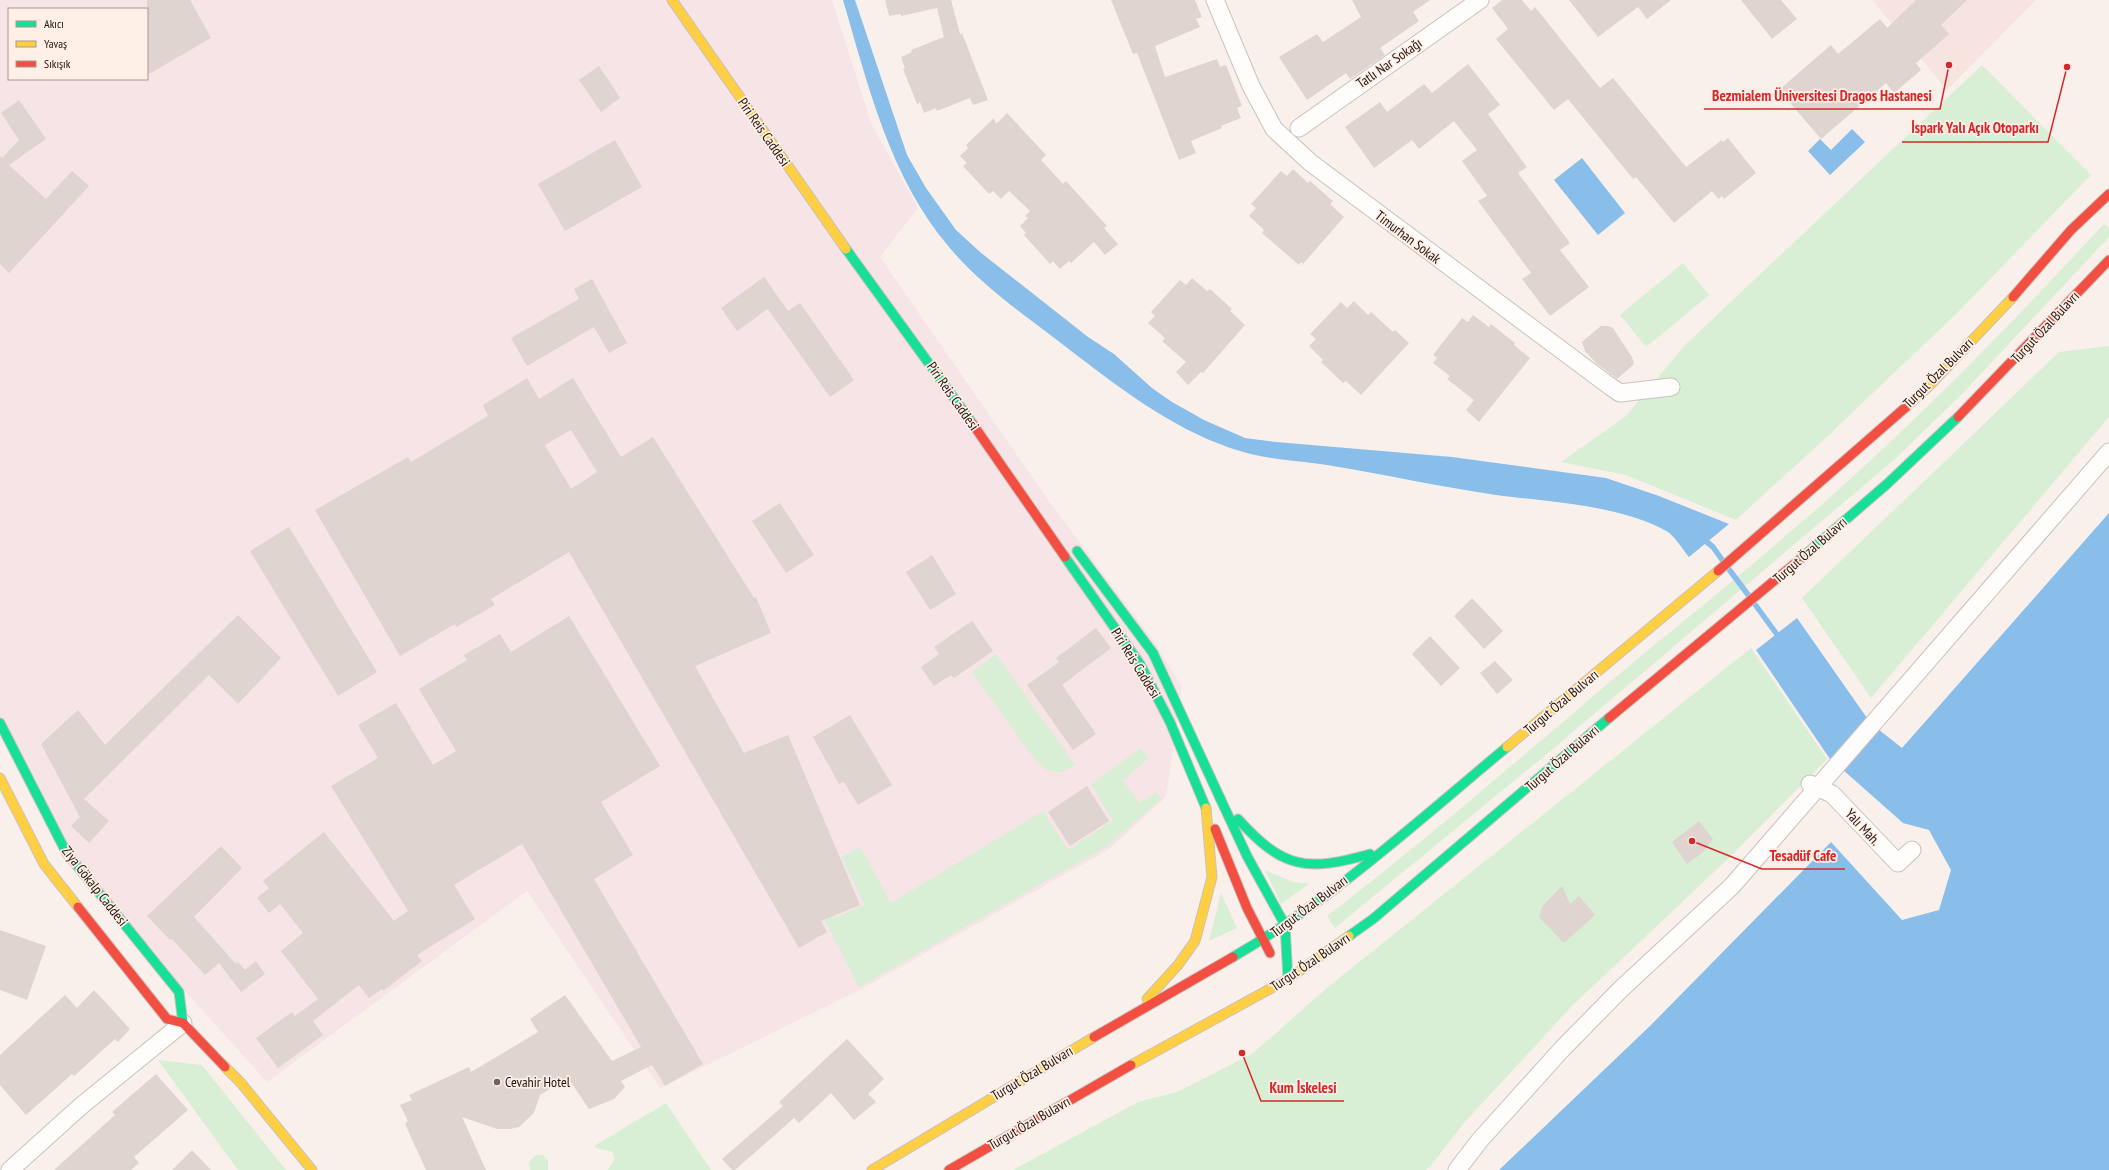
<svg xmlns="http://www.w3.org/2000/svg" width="2109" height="1170" font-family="'PT Sans Narrow',sans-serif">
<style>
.industrial{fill:#f6e4e6;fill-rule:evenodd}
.medical{fill:#f7e4e1}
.green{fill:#d8efd5}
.water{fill:#88bee9}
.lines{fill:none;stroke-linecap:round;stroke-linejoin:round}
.stream{stroke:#88bee9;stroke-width:5.5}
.building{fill:#dfd4cf;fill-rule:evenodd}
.street-casing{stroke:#cbc1bc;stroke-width:19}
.fast-casing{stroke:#cbc1bc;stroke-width:11}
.slow-casing{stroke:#cbc1bc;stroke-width:11}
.jam-casing{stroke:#cbc1bc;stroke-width:11}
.street{stroke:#fefdfc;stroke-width:17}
.fast{stroke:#16e098;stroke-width:9}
.slow{stroke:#ffcf43;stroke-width:9}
.jam{stroke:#f24e42;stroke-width:9}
.poi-dot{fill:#6d625c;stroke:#feefe7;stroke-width:1.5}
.labels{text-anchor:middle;stroke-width:3.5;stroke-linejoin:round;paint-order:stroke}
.street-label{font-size:14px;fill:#21150e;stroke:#feefe7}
.poi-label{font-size:14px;fill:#21150e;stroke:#feefe7;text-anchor:start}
.leader{fill:none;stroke:#d62828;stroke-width:1.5}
.callout-dot{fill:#d62828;stroke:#feefe7;stroke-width:1.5}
.callout-label{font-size:15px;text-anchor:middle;font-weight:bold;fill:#d62828;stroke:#feefe7;stroke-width:3.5;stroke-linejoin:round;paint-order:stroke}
</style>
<rect width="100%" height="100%" fill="#f9f0ec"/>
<path class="industrial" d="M 0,0 L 832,0 L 871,123 L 918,208 L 880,257 L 1048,500 L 1153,640 L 1182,687 L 1166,797 L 1108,850 L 860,990 L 660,1088 L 527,891 L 267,1082 L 63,856 L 0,722 ZM 9,9 L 147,9 L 147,79 L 9,79 Z"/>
<path class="medical" d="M 1872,0 L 2036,0 L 1947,90 Z"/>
<g class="green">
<path d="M 1982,65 L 2091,175 L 1957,313 L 1830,434 L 1736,520 L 1626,475 L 1561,462 L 1626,416 L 1684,346 Z"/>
<path d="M 2104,224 L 2109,228 L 2109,237 L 1962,394 L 1895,459 L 1548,753 L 1335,928 L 1327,916 C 1424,842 1516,761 1610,682 C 1703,604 1800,528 1888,444 C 1963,374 2034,299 2104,224 Z"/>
<path d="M 1683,263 L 1709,295 L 1646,347 L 1620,315 Z"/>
<path d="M 2109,346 L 2109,417 L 1871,698 L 1802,598 L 2059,352 Z"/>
<path d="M 1751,648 L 1827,759 L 1731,856 L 1572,1006 L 1464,1123 L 1429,1168 L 1426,1170 L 1013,1170 L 1138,1102 L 1177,1092 L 1252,1054 L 1328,987 Z"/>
<path d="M 996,654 L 1075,765 L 1060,773 L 1047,770 L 1036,761 L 972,672 Z"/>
<path d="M 1141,748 L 1148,758 L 1123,781 L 1140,803 L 1156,792 L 1161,799 L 1106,847 L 859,987 L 810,892 L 818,889 L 833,919 L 864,905 L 842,857 L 860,847 L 891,903 L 1043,811 L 1068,850 L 1113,820 L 1091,784 Z"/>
<path d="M 1265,870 L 1293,882 L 1309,884 L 1281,904 Z"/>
<path d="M 1221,893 L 1237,928 L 1209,941 Z"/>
<path d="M 158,1060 L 202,1065 L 286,1170 L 238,1170 Z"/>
<path d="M 666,1103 L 711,1170 L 608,1170 L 615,1158 L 612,1152 C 606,1149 600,1151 594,1146 Z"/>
<path d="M 536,1155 L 543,1155 L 548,1160 L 548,1170 L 530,1170 L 529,1162 Z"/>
</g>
<g class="water">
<path d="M 843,0 L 855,0 L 907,155 L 926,188 L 956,230 L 980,252 L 1088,337 L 1114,354 L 1152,388 L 1172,402 L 1204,420 L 1245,438 L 1276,442 L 1452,457 L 1606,478 L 1659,496 L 1729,524 L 1689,557 C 1683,550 1676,538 1668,532 C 1622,505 1549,502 1496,495 C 1441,487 1388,475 1333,466 C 1304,461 1268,460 1240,451 C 1180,433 1129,395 1079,357 C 1035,322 985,290 949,247 C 890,178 868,85 843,0 Z"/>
<path d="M 1852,129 L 1865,142 L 1830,175 L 1808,151 L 1820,139 L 1831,150 Z"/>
<path d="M 1582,158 L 1625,213 L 1598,235 L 1554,180 Z"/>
<path d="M 2109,513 L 2109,1170 L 1499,1170 L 1651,1025 L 1831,842 L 1902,920 L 1939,910 L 1951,870 L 1929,830 L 1903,823 L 1842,769 L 1878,729 L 1902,748 Z"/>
<path d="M 1797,618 L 1867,718 L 1830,759 L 1756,650 Z"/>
</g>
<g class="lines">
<g class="stream">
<path d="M 1702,538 L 1713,547 L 1723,561"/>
<path d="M 1728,568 L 1749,596"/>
<path d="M 1754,603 L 1781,640"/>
</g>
</g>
<g class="building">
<path d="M 147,0 L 190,0 L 211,38 L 147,75 Z"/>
<path d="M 885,0 L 951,0 L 960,34 L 962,33 L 988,100 L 973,105 L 970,98 L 937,111 L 936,108 L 924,113 L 920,102 L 917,104 L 903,69 L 905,68 L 901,57 L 912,52 L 911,50 L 944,37 L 937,8 L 901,16 L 901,14 L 889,16 Z"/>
<path d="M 1111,0 L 1195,0 L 1202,17 L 1196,19 L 1200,27 L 1155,46 L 1165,77 L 1217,59 L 1220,67 L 1226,65 L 1242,106 L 1237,108 L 1241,118 L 1221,126 L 1222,128 L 1191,141 L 1196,153 L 1179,160 L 1137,53 L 1133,54 Z"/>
<path d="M 1352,0 L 1430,0 L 1413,12 L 1419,21 L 1380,48 L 1385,55 L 1350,79 L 1346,73 L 1307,100 L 1279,57 L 1317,34 L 1323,42 L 1361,17 Z"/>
<path d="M 1502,0 L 1522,0 L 1531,11 L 1535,7 L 1600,88 L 1613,78 L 1686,167 L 1722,140 L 1723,142 L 1728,138 L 1756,173 L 1724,199 L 1722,196 L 1718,199 L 1712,191 L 1674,223 L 1636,177 L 1633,179 L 1568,99 L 1554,110 L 1496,39 L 1508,29 L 1492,8 Z"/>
<path d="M 1569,0 L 1671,0 L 1647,19 L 1638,7 L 1598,37 Z"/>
<path d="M 1741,0 L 1781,0 L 1797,19 L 1772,39 Z"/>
<path d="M 1916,0 L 1967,0 L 1941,25 L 1949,34 L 1916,63 L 1921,70 L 1894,93 L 1886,83 L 1821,139 L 1779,90 L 1831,45 L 1838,54 L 1880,19 L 1887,28 Z"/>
<path d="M 1468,64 L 1500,105 L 1488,114 L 1527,167 L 1518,173 L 1570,243 L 1560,250 L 1589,287 L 1550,316 L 1522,279 L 1531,273 L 1478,201 L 1487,196 L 1462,161 L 1477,150 L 1454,121 L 1419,149 L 1412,140 L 1374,168 L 1345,127 L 1380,102 L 1387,112 L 1424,84 L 1432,93 Z"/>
<path d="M 599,66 L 620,98 L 601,112 L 579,80 Z"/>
<path d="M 19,100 L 46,139 L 9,165 L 46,199 L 72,171 L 89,186 L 9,273 L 0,264 L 0,156 L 2,158 L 19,140 L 1,113 Z"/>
<path d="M 1007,113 L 1046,155 L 1041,160 L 1063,184 L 1066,181 L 1107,226 L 1104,228 L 1118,244 L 1105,255 L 1094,242 L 1071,263 L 1069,261 L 1060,269 L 1053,261 L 1050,264 L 1024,235 L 1026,233 L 1020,226 L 1028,218 L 1025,216 L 1030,211 L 1009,191 L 1001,199 L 993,191 L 989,194 L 963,166 L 967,163 L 960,156 L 968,148 L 966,145 L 994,118 L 996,124 Z"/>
<path d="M 615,140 L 642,187 L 565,231 L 538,184 Z"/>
<path d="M 1293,169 L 1308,183 L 1310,181 L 1333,201 L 1330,204 L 1344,217 L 1303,264 L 1301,262 L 1299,265 L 1262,233 L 1264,230 L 1249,216 L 1256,208 L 1251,204 L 1281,171 L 1287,176 Z"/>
<path d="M 764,277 L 788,311 L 800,303 L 854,380 L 830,397 L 768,309 L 737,331 L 721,308 Z"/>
<path d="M 1192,278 L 1207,291 L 1210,289 L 1232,309 L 1230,311 L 1245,325 L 1203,373 L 1201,372 L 1188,385 L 1176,372 L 1186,362 L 1162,341 L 1165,338 L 1148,323 L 1155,316 L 1151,312 L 1180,280 L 1186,285 Z"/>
<path d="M 592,279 L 627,343 L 609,353 L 594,327 L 527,366 L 511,338 L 579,299 L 574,289 Z"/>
<path d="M 1354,301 L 1368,315 L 1371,312 L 1393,332 L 1395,330 L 1409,343 L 1361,395 L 1346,381 L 1343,383 L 1321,362 L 1323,360 L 1309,346 L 1316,339 L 1310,334 L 1341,302 L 1347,308 Z"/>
<path d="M 1473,315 L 1489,327 L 1491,324 L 1515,343 L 1514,345 L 1530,358 L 1479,422 L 1466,410 L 1474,400 L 1447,379 L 1450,376 L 1433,363 L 1437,358 L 1433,355 L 1462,318 L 1468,322 Z"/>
<path d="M 1601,326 L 1608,326 L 1613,328 L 1632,357 L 1634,364 L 1617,379 L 1596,363 L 1585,351 L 1582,342 Z"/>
<path d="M 527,378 L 539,399 L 573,378 L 621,457 L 653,437 L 754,598 L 756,597 L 771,633 L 695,666 L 744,753 L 788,735 L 860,905 L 821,921 L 827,932 L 799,948 L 569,552 L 491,599 L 495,605 L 456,627 L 455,624 L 400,656 L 315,510 L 408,457 L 411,462 L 488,416 L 483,405 ZM 571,430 L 597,472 L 571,489 L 545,445 Z"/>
<path d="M 780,503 L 814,555 L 786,573 L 752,521 Z"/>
<path d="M 289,527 L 377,672 L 338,696 L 250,551 Z"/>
<path d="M 932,555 L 956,594 L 930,610 L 906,572 Z"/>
<path d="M 1472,598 L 1503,631 L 1484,649 L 1454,616 Z"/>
<path d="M 238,615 L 281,658 L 238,704 L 209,675 L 84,799 L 109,821 L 89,843 L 71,826 L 80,817 L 41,744 L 78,710 L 105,745 Z"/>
<path d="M 569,616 L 660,766 L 601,802 L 633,855 L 594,879 L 703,1064 L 665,1086 L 652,1065 L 621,1081 L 625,1087 L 614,1099 L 589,1109 L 568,1078 L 540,1095 L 534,1113 L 519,1127 L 510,1129 L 497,1129 L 462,1117 L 486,1170 L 426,1170 L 405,1124 L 408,1121 L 400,1105 L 412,1100 L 409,1095 L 469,1067 L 471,1072 L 538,1032 L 530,1019 L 565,995 L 612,1061 L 641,1047 L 522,844 L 454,885 L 475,919 L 417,955 L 422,961 L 383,991 L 382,989 L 369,998 L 359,985 L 313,1021 L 323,1035 L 278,1068 L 256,1038 L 292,1012 L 295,1016 L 318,999 L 281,951 L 303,933 L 280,904 L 269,913 L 257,898 L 269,888 L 263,881 L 324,832 L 394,921 L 408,911 L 331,786 L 378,758 L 358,725 L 396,703 L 433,765 L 456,751 L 419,689 L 467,660 L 464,655 L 500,634 L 511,652 Z"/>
<path d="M 972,621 L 993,651 L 954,678 L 951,675 L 934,686 L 921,667 L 939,654 L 934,647 Z"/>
<path d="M 1096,628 L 1111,648 L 1062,685 L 1096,734 L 1073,750 L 1027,685 L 1059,662 L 1056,658 Z"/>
<path d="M 1430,636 L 1460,668 L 1441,686 L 1412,654 Z"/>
<path d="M 1495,661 L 1513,680 L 1497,694 L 1480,673 Z"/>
<path d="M 850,715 L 892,785 L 858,805 L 844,782 L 839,784 L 813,737 Z"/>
<path d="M 1087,786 L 1109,821 L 1070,846 L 1048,812 Z"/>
<path d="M 1699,821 L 1713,839 L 1702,853 L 1687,864 L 1672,842 Z"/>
<path d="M 221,846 L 242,868 L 194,917 L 236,964 L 238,962 L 245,970 L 256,961 L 265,974 L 241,992 L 219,963 L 205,975 L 172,939 L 170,940 L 147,916 Z"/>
<path d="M 1562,886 L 1570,904 L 1579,896 L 1595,915 L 1564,943 L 1539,917 L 1542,907 Z"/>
<path d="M 0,930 L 46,946 L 27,1000 L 0,990 Z"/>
<path d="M 94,990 L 130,1029 L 118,1042 L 115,1039 L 74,1076 L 72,1074 L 26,1115 L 0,1085 L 0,1055 L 65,995 L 77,1008 Z"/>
<path d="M 847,1039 L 884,1079 L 868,1094 L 876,1102 L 854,1120 L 831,1093 L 799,1123 L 794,1118 L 735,1170 L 732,1170 L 722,1159 L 783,1106 L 779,1102 Z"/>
<path d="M 156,1074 L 188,1110 L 134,1157 L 139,1163 L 131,1170 L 54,1170 L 115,1115 L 112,1112 Z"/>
<path d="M 192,1150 L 211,1170 L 172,1170 Z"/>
</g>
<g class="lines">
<defs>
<g id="street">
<path d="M 1215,0 L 1251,86 L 1274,129 L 1311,163 L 1611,387 L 1620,393 L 1671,387"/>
<path d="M 1299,128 L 1480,0"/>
<path d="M 1810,784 L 1832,794 L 1898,863 L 1912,850"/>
<path d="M 10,1170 L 81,1106 L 183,1023"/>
<path d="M 1457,1170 L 1480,1140 L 1563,1048 L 1621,989 L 1732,886 L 2109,452"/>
</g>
<g id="fast">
<path d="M 846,249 L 972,423"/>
<path d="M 1077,551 L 1153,653 L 1220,798"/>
<path d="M 1065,557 L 1140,664 L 1170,722 L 1206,808"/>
<path d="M 1798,561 L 1887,484 L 1958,417"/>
<path d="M 0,723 L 66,852 L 179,992 L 183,1023"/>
<path d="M 1220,798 L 1247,856 L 1285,925 L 1288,979"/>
<path d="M 1238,819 C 1283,869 1307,872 1370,854"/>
<path d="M 1349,936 L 1373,919 L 1609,718"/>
<path d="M 1233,957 C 1332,900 1419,820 1507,747"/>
</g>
<g id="slow">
<path d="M 672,0 L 846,249"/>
<path d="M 1906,407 L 1930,385 L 2013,297"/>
<path d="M 1507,747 L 1718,571"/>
<path d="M 0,778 L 44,864 L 78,907"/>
<path d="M 1147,999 L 1178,965 L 1195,941 L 1212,877 L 1206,808"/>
<path d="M 1131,1065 L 1288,979 L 1349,936"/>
<path d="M 225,1067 L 241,1083 L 312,1170"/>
<path d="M 872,1170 L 1094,1037"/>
</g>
<g id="jam">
<path d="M 2013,297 L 2071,230 L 2109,194"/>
<path d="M 1958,417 L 2109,260"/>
<path d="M 972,423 L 1065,557"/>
<path d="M 1718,571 L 1906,407"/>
<path d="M 1609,718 L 1798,561"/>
<path d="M 1215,829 L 1247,908 L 1270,953"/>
<path d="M 78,907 L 167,1019 L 183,1023 L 225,1067"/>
<path d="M 1094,1037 L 1233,957"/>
<path d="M 949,1170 L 1131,1065"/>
</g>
</defs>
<use href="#street" class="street-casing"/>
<use href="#fast" class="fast-casing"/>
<use href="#slow" class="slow-casing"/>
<use href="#jam" class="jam-casing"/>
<use href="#street" class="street"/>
<use href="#fast" class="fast"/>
<use href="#slow" class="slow"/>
<use href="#jam" class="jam"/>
</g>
<circle class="poi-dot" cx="497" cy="1082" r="4"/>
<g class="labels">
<g class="street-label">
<text transform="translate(1389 63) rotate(-35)" y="5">Tatlı Nar Sokağı</text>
<text transform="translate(764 132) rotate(55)" y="5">Piri Reis Caddesi</text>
<text transform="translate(1408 237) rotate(37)" y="5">Timurhan Sokak</text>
<text transform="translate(2045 327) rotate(-47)" y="5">Turgut Özal Bulavrı</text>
<text transform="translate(1938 373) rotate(-45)" y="5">Turgut Özal Bulvarı</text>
<text transform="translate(953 396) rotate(55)" y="5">Piri Reis Caddesi</text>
<text transform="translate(1810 550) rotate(-41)" y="5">Turgut Özal Bulavrı</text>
<text transform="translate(1136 663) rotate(58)" y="5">Piri Reis Caddesi</text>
<text transform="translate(1561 702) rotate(-40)" y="5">Turgut Özal Bulvarı</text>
<text transform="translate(1562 758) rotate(-41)" y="5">Turgut Özal Bulavrı</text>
<text transform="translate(1863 827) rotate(47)" y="5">Yalı Mah.</text>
<text transform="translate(95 886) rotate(52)" y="5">Ziya Gökalp Caddesi</text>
<text transform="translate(1309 906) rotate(-37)" y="5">Turgut Özal Bulvarı</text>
<text transform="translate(1310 962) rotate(-34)" y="5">Turgut Özal Bulavrı</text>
<text transform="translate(1032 1073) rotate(-31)" y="5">Turgut Özal Bulvarı</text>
<text transform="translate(1029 1123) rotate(-30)" y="5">Turgut Özal Bulavrı</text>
</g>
<g class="poi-label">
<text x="505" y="1087">Cevahir Hotel</text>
</g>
</g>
<path class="leader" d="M1949 65L1940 109H1704M2067 67L2048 142H1902M1692 841L1762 869H1845M1242 1053L1261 1101H1344"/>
<g class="callout-dot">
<circle cx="1949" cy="65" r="4"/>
<circle cx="2067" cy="67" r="4"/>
<circle cx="1692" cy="841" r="4"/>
<circle cx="1242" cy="1053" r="4"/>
</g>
<g class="callout-label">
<text x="1822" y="101">Bezmialem Üniversitesi Dragos Hastanesi</text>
<text x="1975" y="133">İspark Yalı Açık Otoparkı</text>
<text x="1803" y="861">Tesadüf Cafe</text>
<text x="1303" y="1093">Kum İskelesi</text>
</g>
<rect x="8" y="8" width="140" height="72" fill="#feefe7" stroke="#a69890"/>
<rect x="16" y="21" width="20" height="6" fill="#16e098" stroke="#a69890"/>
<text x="44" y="28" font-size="12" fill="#21150e">Akıcı</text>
<rect x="16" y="41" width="20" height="6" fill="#ffcf43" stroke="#a69890"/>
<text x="44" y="48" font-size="12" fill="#21150e">Yavaş</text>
<rect x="16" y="61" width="20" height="6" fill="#f24e42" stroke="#a69890"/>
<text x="44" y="68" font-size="12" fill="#21150e">Sıkışık</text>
</svg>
